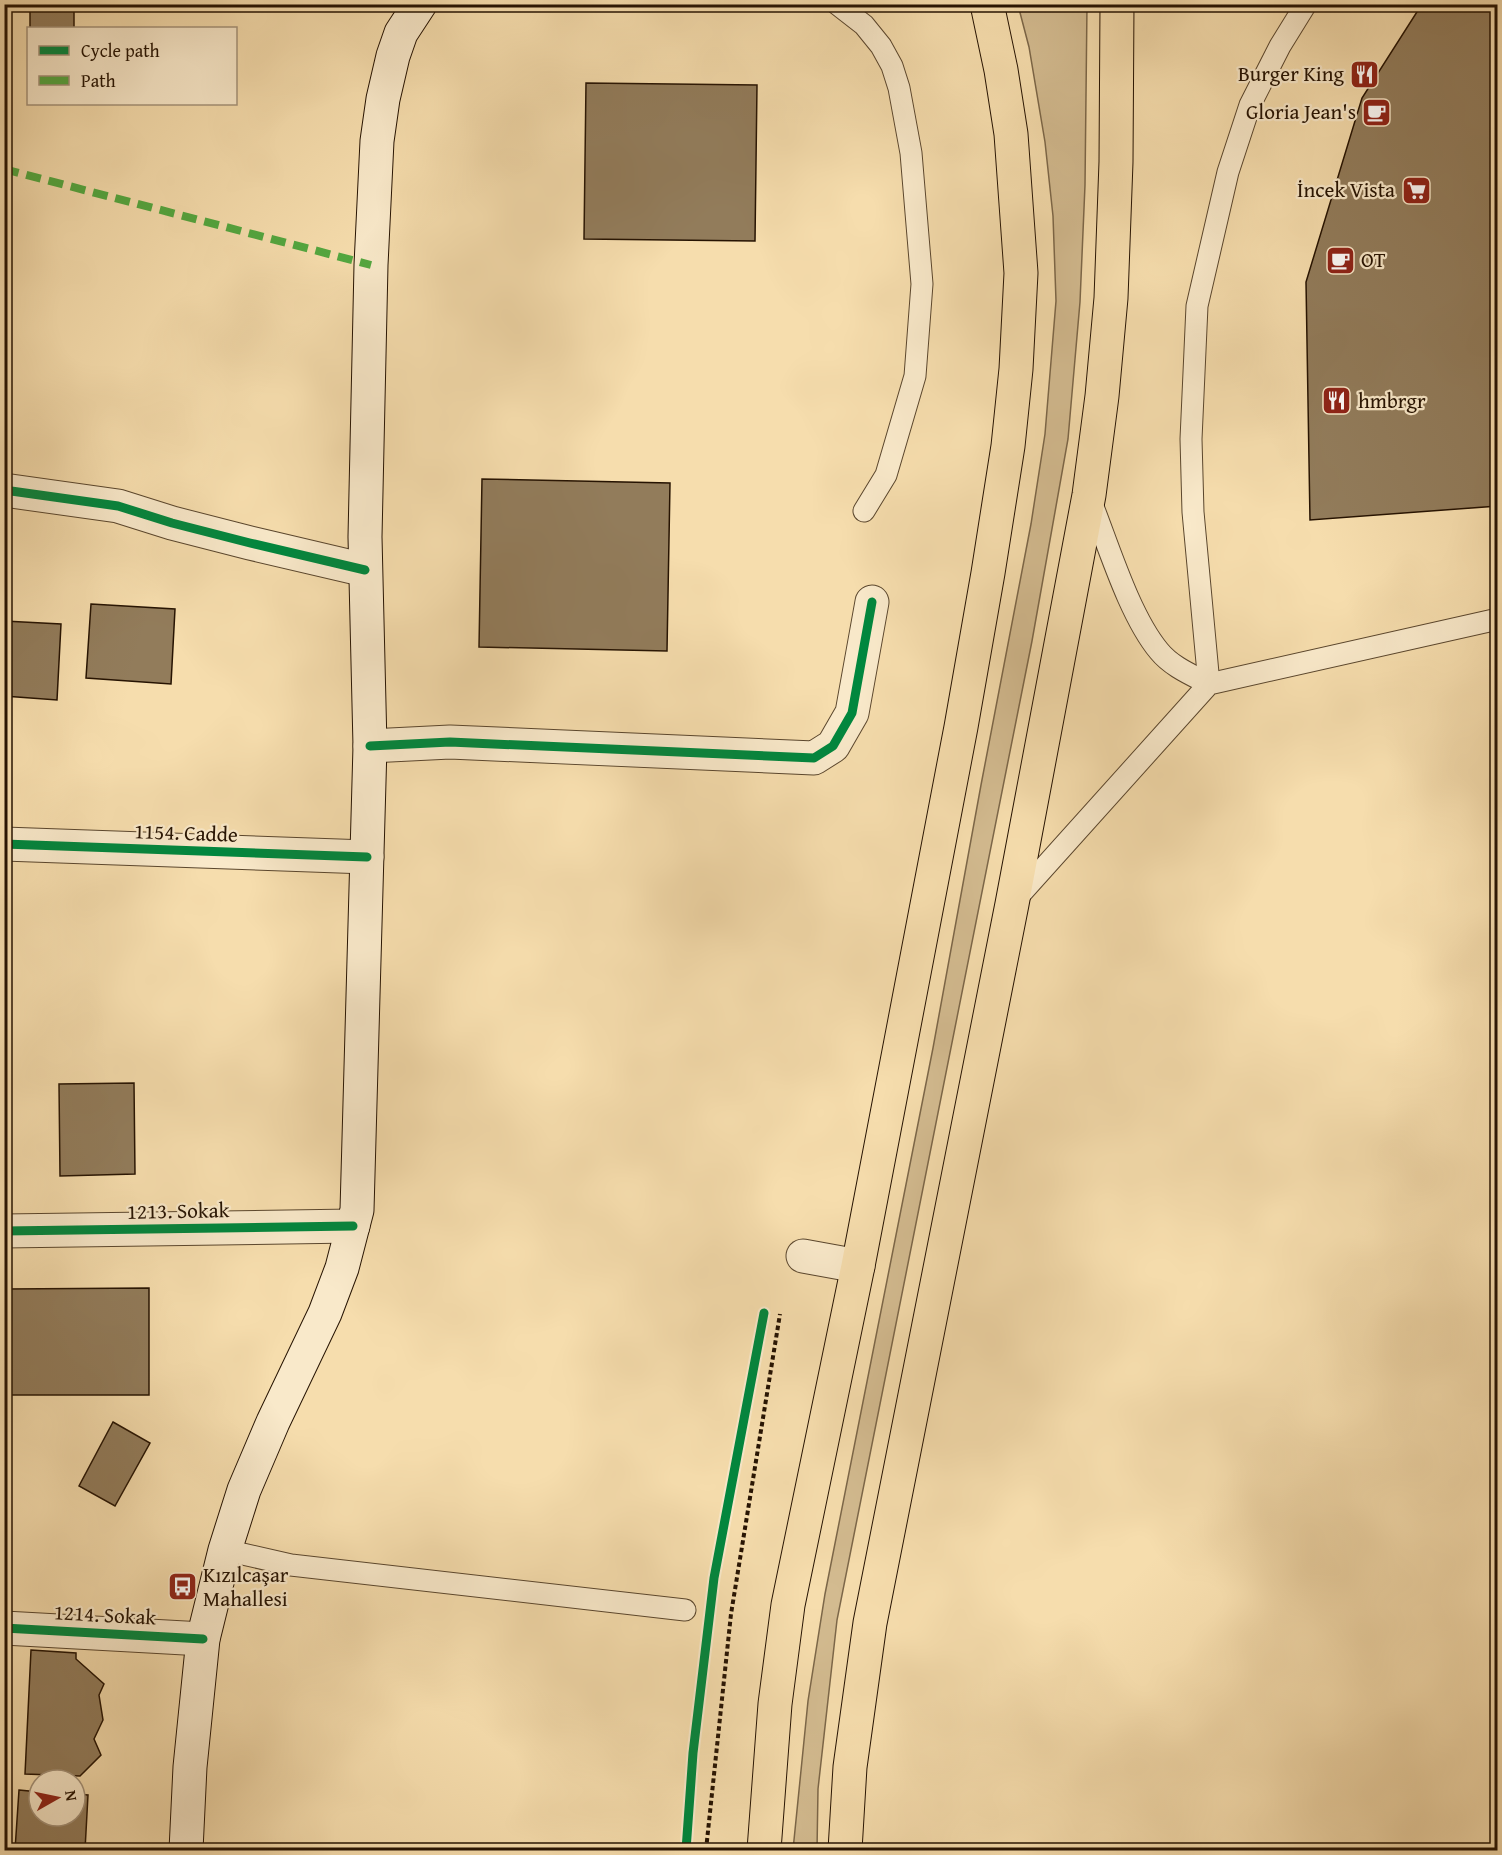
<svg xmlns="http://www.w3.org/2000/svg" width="1502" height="1855" font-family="'Gentium Book Plus',serif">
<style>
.green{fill:#d3bb90;stroke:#7c6749;stroke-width:1.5}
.building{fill:#927c5b;stroke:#261302;stroke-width:1.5}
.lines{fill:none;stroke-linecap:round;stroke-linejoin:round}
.lane-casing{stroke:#5a462d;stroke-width:23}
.street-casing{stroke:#5a462d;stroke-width:35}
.secondary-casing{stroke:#261302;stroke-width:35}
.primary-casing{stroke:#261302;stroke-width:35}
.path{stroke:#261302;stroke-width:4;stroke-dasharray:4.5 3;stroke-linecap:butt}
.lane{stroke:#f9e9ca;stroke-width:21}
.street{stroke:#f9e9ca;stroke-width:33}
.secondary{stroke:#f9e9ca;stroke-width:33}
.primary{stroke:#f6ddad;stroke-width:33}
.quiet{stroke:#53a840;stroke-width:8;stroke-dasharray:15 8;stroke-linecap:butt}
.cycleway-casing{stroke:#f9e9ca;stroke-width:13}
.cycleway{stroke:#00873e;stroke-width:9}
.labels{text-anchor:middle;stroke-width:4.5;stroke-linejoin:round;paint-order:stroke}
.poi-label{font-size:21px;fill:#261302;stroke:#f9e9ca;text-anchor:end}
.street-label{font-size:21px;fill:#261302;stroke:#f9e9ca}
</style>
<rect width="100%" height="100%" fill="#f6ddad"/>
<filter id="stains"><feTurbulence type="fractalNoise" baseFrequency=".00333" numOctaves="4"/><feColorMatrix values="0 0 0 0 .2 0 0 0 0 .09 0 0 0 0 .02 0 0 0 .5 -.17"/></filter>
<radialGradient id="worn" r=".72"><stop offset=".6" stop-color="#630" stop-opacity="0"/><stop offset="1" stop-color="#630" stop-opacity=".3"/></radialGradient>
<path class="green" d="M 1018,5 L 1087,5 L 1085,185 L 1080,302 L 1068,439 L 1032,641 L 837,1620 L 818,1789 L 817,1850 L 793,1850 L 808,1701 L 825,1594 L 933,1048 L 981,785 L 1031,524 L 1045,434 L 1056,301 L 1053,216 L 1045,142 L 1029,47 Z"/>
<g class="building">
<rect x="30" y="4" width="44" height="24"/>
<path d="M 1422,4 L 1498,4 L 1498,506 L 1310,520 L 1306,282 L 1362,98 Z"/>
<path d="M 586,83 L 757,85 L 755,241 L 584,239 Z"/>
<path d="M 482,479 L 670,483 L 667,651 L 479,647 Z"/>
<path d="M 91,604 L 175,609 L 171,684 L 86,678 Z"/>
<path d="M 4,621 L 61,624 L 57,700 L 4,696 Z"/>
<path d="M 134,1083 L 135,1174 L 60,1176 L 59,1084 Z"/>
<path d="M 149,1288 L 149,1395 L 6,1395 L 6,1289 Z"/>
<path d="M 113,1422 L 150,1443 L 115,1506 L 79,1486 Z"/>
<path d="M 31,1650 L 76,1653 L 76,1659 L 104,1684 L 99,1695 L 103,1720 L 94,1739 L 101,1755 L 80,1776 L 25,1774 Z"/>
<path d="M 19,1790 L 39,1792 L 39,1816 L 75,1816 L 75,1794 L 88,1795 L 85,1850 L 15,1850 Z"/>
</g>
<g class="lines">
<defs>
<g id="lane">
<path d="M 837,4 L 864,25 L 881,46 L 892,66 L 899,88 L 911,153 L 922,284 L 915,376 L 886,475 L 864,511"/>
<path d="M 1090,499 C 1108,544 1129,615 1159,651 C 1172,667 1192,675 1209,684"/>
<path d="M 1209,684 L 1193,512 L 1191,439 L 1197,306 L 1228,172 L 1250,105 L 1280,46 L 1306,4"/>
<path d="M 1014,901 L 1209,684 L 1498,619"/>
<path d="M 225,1550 L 291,1565 L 685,1610"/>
</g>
<g id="street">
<path d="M 4,490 L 118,506 L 172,523 L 250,543 L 365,570"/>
<path d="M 370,746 L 450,742 L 814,758 L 833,746 L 852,713 L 872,602"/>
<path d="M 4,844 L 367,857"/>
<path d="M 4,1231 L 353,1226"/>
<path d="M 803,1256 L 858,1266"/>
<path d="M 4,1628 L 203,1639"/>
</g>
<path id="secondary" d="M 186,1850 L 190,1767 L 203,1639 L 225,1550 L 244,1490 L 273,1422 L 325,1313 L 342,1268 L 357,1210 L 370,746 L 365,537 L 371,265 L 377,141 L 383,99 L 393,56 L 401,33 L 420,4"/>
<g id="primary">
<path d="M 764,1850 L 775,1704 L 788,1605 L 858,1266 L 961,727 L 988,573 L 1008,446 L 1016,369 L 1021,273 L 1011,134 L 1001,70 L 987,4"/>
<path d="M 845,1850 L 850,1767 L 870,1623 L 1012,904 L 1089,495 L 1102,396 L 1111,298 L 1116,162 L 1117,4"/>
</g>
</defs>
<use href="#lane" class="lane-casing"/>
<use href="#street" class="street-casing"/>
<use href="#secondary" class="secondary-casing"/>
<use href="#primary" class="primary-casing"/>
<path class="path" d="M 706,1850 L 731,1614 L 780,1314"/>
<use href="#lane" class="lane"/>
<use href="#street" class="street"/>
<use href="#secondary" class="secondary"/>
<use href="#primary" class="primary"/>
<path class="quiet" d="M 4,169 L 371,265"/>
<defs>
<g id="cycleway">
<path d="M 4,490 L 118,506 L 172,523 L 250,543 L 365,570"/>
<path d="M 370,746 L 450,742 L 814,758 L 833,746 L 852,713 L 872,602"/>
<path d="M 4,844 L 367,857"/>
<path d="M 4,1231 L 353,1226"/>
<path d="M 4,1628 L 203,1639"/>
<path d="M 686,1850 L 693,1753 L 714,1578 L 764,1313"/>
</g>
</defs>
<use href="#cycleway" class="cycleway-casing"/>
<use href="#cycleway" class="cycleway"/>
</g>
<defs>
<symbol id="restaurant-square" viewBox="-11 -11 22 22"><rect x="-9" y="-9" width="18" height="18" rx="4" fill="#8f2418" stroke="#f9e9ca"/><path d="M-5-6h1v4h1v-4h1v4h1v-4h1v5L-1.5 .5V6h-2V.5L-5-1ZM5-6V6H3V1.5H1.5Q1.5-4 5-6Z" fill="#fff"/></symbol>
<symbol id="cafe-square" viewBox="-11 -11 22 22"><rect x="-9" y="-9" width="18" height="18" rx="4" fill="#8f2418" stroke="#f9e9ca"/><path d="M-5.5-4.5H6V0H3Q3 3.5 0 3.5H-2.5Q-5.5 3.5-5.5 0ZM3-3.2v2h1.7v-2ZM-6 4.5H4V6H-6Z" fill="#fff"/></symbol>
<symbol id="supermarket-square" viewBox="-11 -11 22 22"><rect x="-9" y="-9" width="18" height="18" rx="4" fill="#8f2418" stroke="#f9e9ca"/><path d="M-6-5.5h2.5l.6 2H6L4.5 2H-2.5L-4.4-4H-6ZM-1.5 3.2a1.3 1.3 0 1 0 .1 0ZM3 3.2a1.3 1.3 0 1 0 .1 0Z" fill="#fff"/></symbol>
<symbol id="bus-square" viewBox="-11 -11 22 22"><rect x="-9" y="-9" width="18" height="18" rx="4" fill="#8f2418" stroke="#f9e9ca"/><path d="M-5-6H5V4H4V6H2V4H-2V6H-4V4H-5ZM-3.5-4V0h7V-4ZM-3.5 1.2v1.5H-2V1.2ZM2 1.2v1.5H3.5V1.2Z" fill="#fff"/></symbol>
</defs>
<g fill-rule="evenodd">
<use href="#restaurant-square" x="1348" y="58" width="33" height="33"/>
<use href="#cafe-square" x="1360" y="96" width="33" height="33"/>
<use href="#supermarket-square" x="1400" y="174" width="33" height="33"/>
<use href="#cafe-square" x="1324" y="244" width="33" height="33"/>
<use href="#restaurant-square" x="1320" y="384" width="33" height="33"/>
<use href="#bus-square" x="166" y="1570" width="33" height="33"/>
</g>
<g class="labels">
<g class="poi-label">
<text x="1344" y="81">Burger King</text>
<text x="1356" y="119">Gloria Jean's</text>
<text x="1395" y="197">İncek Vista</text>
<text x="1361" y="267" text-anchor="start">OT</text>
<text x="1358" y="408" text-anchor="start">hmbrgr</text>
<text x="203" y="1582" text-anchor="start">Kızılcaşar<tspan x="203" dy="24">Mahallesi</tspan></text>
</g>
<g class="street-label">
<text transform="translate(186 833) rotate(2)" y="7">1154. Cadde</text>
<text transform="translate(178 1211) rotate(-1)" y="7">1213. Sokak</text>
<text transform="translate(105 1615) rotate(3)" y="7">1214. Sokak</text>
</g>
</g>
<rect width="1502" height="1855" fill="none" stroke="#f6ddad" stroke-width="24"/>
<rect x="6" y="6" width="1490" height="1843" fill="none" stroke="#261302" stroke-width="3"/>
<rect x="12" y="12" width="1478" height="1831" fill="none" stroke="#261302" stroke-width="1.5"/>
<rect x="27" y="27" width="210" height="78" fill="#f9e9ca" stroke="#a5937a" stroke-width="1.5"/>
<rect x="39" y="46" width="30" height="9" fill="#00873e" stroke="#a5937a" stroke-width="1.5"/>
<text x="81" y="57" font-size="18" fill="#261302">Cycle path</text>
<rect x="39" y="76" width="30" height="9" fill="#53a840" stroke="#a5937a" stroke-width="1.5"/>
<text x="81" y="87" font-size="18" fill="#261302">Path</text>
<g transform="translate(57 1798) rotate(81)"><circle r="28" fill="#f9e9ca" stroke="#a5937a" stroke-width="1.5"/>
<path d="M0-4.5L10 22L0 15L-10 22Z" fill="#8f2418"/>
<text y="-9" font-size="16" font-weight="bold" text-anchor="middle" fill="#261302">N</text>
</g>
<rect width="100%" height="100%" filter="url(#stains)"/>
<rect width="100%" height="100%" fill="url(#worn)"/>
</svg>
